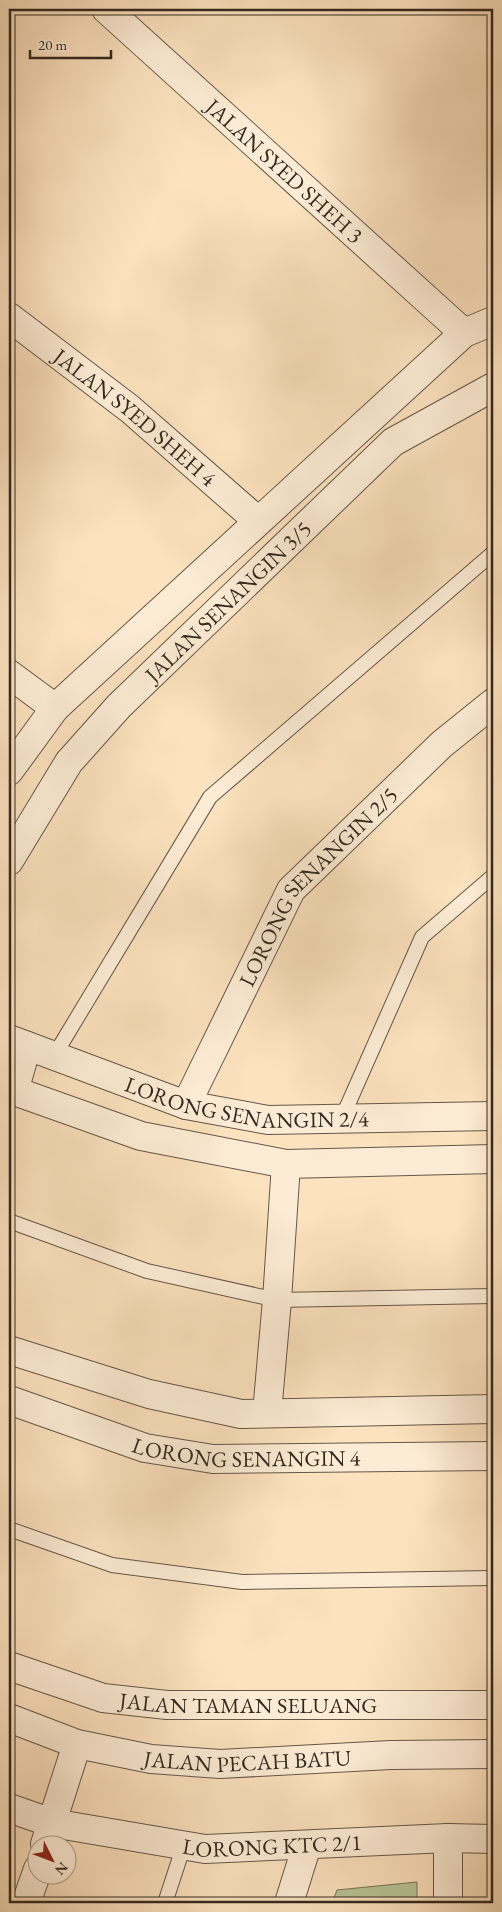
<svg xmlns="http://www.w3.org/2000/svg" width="502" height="1912" font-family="'EB Garamond',serif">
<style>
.green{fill:#b8c496;stroke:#76765b}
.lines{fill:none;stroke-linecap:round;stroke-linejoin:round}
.service-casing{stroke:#655748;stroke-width:16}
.minor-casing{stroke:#655748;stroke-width:30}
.tertiary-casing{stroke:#655748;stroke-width:30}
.service{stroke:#fdecd5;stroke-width:14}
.minor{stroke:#fdecd5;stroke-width:28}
.tertiary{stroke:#fdecd5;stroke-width:28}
.labels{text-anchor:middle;stroke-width:4;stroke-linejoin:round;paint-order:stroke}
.street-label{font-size:22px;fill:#332920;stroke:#fdecd5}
</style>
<rect width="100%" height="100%" fill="#fce2be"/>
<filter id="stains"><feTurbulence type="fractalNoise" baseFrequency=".004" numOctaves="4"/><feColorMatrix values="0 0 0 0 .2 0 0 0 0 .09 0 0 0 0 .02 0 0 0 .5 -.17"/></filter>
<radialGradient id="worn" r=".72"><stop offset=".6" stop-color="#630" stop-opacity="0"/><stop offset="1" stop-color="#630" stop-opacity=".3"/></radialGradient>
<path class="green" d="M 417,1882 L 417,1903 L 332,1903 L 337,1890 Z"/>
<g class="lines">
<defs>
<g id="service">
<path d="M 54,1056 L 210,797 L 493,553"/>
<path d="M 342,1118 L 422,937 L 493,876"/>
<path d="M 9,1221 L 147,1271 L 277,1300 L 493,1296"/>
<path d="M 9,1529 L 112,1565 L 242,1582 L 493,1578"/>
<path d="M 165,1903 L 184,1845"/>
</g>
<g id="minor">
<path id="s1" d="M 106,9 L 464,333"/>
<path id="s2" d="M 9,317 L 130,409 L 258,521"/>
<path d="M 9,674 L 55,708"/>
<path d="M 9,771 L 55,708 L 464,333 L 493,321"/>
<path id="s3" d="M 9,861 L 69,762 L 119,706 L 393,442 L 493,387"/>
<path id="s4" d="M 9,1039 L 186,1105 L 268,1120 L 493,1116"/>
<path d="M 9,1089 L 141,1136 L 286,1164 L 493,1159"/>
<path d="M 14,1091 L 27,1046"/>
<path id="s5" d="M 186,1105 L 291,890 L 442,744 L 493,703"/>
<path d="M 9,1350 L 149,1394 L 241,1414 L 493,1409"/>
<path id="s6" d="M 9,1400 L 145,1448 L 213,1459 L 493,1456"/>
<path d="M 267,1413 L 277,1300 L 286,1164"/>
<path id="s7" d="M 9,1666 L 103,1698 L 167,1705 L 493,1705"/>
<path id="s8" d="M 9,1808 L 52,1823 L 205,1849 L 448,1838 L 493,1839"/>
<path d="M 448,1838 L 448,1903"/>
<path d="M 45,1844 L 77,1744"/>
<path d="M 26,1903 L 38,1869"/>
<path d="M 289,1903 L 307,1845"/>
</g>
<g id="tertiary">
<path id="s9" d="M 9,1718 L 77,1744 L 151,1759 L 220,1764 L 391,1755 L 493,1754"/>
</g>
</defs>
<use href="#service" class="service-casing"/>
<use href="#minor" class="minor-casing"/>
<use href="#tertiary" class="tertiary-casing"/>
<use href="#service" class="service"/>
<use href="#minor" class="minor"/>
<use href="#tertiary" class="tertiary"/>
</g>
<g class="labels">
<g class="street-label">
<text dy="8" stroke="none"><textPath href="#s1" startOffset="241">JALAN SYED SHEH 3</textPath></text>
<text dy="8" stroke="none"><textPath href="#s2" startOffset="161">JALAN SYED SHEH 4</textPath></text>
<text dy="8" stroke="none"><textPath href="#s3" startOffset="342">JALAN SENANGIN 3/5</textPath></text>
<text dy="8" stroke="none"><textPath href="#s5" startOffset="258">LORONG SENANGIN 2/5</textPath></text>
<text dy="8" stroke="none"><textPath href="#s4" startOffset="249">LORONG SENANGIN 2/4</textPath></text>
<text dy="8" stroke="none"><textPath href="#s6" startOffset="246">LORONG SENANGIN 4</textPath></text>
<text dy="8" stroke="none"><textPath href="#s7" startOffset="245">JALAN TAMAN SELUANG</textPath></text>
<text dy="8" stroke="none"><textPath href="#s9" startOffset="245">JALAN PECAH BATU</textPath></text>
<text dy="8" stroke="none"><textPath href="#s8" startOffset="268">LORONG KTC 2/1</textPath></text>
</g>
</g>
<rect width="502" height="1912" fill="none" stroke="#fce2be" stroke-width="30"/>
<rect x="10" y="10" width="482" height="1892" fill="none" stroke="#332920" stroke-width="2.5"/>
<rect x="15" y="15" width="472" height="1882" fill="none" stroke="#332920"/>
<g transform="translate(52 1860) rotate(132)"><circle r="24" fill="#fdecd5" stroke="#ac9e8d"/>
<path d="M0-4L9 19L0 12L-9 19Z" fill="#8f2418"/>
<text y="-8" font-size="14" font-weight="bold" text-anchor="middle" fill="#332920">N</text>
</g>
<path d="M30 50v8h81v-8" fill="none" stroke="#332920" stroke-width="2.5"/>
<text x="38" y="50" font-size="15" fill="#332920" stroke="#fdecd5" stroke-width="4" paint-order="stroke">20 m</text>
<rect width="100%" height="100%" filter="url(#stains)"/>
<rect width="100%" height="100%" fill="url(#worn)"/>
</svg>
